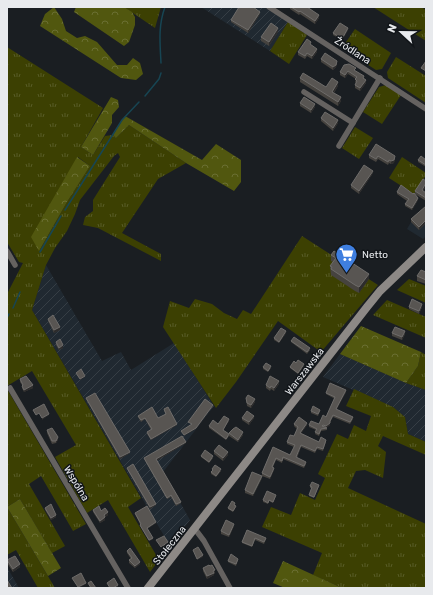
<svg xmlns="http://www.w3.org/2000/svg" width="433" height="595" font-family="Rubik,sans-serif">
<style>
.built{fill:#202931}
.industrial{fill:url(#industrial-furrows)}
.grass{fill:url(#grass-tufts);fill-rule:evenodd}
.forest{fill:url(#forest-crowns)}
.lines{fill:none;stroke-linecap:round;stroke-linejoin:round}
.stream{stroke:#174553;stroke-width:1.5}
.minor{stroke:#656260;stroke-width:5.5}
.secondary{stroke:#8d8986;stroke-width:8}
.wall{fill:#46433f}
.shaded-wall{fill:#2d2c2c}
.building{fill:#585552;stroke:#6e6c6a}
.labels{text-anchor:middle;stroke-width:3;stroke-linejoin:round;paint-order:stroke}
.street-label{font-size:10px;fill:#e8eaed;stroke:#111519}
.poi-label{font-size:10px;fill:#e8eaed;stroke:#111519;text-anchor:start}
</style>
<defs>
<pattern id="industrial-furrows" width="10" height="10" patternUnits="userSpaceOnUse"><rect width="10" height="10" fill="#202931"/><path d="M-1 1l2-2M0 10L10 0M9 11l2-2" fill="none" stroke="#363e45"/></pattern>
<pattern id="grass-tufts" width="24" height="20" patternUnits="userSpaceOnUse"><rect width="24" height="20" fill="#3c4002"/><path d="M3 7l-1-3M5 7V3M7 7l1-3M15 17l-1-3M17 17v-4M19 17l1-3" fill="none" stroke="#585c27"/></pattern>
<pattern id="forest-crowns" width="20" height="18" patternUnits="userSpaceOnUse"><rect width="20" height="18" fill="#51570f"/><path d="M2 6a3 3 0 1 1 6 0M12 15a3 3 0 1 1 6 0" fill="none" stroke="#6a6f32"/></pattern>
</defs>
<rect width="100%" height="100%" fill="#1a1e22"/>
<path class="built" d="M 426,209 L 426,236 L 423,239 L 407,229 L 411,222 Z"/>
<g class="industrial">
<path d="M 201,7 L 264,7 L 288,22 L 270,51 Z"/>
<path d="M 46,265 L 102,361 L 121,352 L 131,370 L 174,343 L 214,406 L 163,472 L 190,520 L 170,546 L 32,310 Z"/>
<path d="M 340,354 L 406,383 L 426,390 L 426,442 L 408,434 L 405,417 L 393,407 L 323,377 Z"/>
<path d="M 7,567 L 19,588 L 7,588 Z"/>
</g>
<g class="grass">
<path d="M 124,7 L 161,7 L 155,28 Z"/>
<path d="M 373,7 L 421,7 L 426,10 L 426,41 Z"/>
<path d="M 288,22 L 307,35 L 289,64 L 270,51 Z"/>
<path d="M 355,29 L 391,53 L 382,69 L 376,70 L 342,48 Z"/>
<path d="M 7,47 L 103,108 L 81,147 L 93,155 L 105,136 L 113,135 L 116,138 L 129,125 L 186,163 L 158,179 L 122,233 L 161,254 L 161,261 L 98,228 L 83,225 L 85,217 L 93,211 L 93,200 L 120,157 L 118,153 L 114,156 L 80,200 L 75,214 L 67,231 L 55,248 L 46,265 L 32,310 L 141,498 L 128,507 L 159,560 L 150,572 L 108,500 L 87,513 L 55,457 L 76,445 L 32,371 L 7,386 L 7,294 L 23,263 L 19,262 L 7,242 ZM 78,157 L 90,166 L 67,202 L 39,251 Z"/>
<path d="M 396,57 L 426,76 L 426,103 L 388,78 L 387,72 Z"/>
<path d="M 386,85 L 401,95 L 382,124 L 363,112 L 379,87 Z"/>
<path d="M 355,127 L 373,138 L 359,159 L 342,148 Z"/>
<path d="M 402,157 L 426,173 L 426,175 L 414,194 L 389,178 Z"/>
<path d="M 302,236 L 378,285 L 321,352 L 278,321 L 236,382 L 216,408 L 163,327 L 170,301 L 189,308 L 195,299 L 212,304 L 224,313 L 237,319 L 243,310 L 251,314 Z"/>
<path d="M 409,279 L 426,286 L 426,303 L 397,290 Z"/>
<path d="M 387,300 L 426,317 L 426,338 L 373,315 Z"/>
<path d="M 421,352 L 426,355 L 426,390 L 406,383 L 418,366 Z"/>
<path d="M 7,389 L 86,524 L 73,531 L 41,476 L 29,484 L 65,546 L 52,553 L 20,499 L 7,507 L 55,588 L 38,588 L 16,550 L 7,555 Z"/>
<path d="M 354,389 L 393,407 L 405,417 L 408,434 L 426,442 L 426,455 L 383,436 L 378,446 L 386,452 L 383,478 L 365,470 L 356,471 L 348,488 L 426,524 L 426,588 L 342,588 L 313,575 L 322,553 L 262,527 L 271,507 L 291,515 L 300,493 L 315,500 L 325,478 L 318,474 L 337,434 L 348,439 L 354,425 L 366,431 L 371,416 L 346,406 Z"/>
</g>
<g class="forest">
<path d="M 54,7 L 62,19 L 66,31 L 77,38 L 85,36 L 97,42 L 117,65 L 127,65 L 133,58 L 140,63 L 143,74 L 136,80 L 121,78 L 40,26 L 45,14 Z"/>
<path d="M 76,7 L 124,7 L 132,12 L 135,17 L 135,25 L 129,42 L 124,46 L 74,12 Z"/>
<path d="M 111,97 L 118,100 L 119,107 L 112,115 L 112,123 L 93,155 L 81,147 Z"/>
<path d="M 125,116 L 202,160 L 216,144 L 241,160 L 241,182 L 234,191 L 186,163 L 129,125 L 116,138 L 113,135 Z"/>
<path d="M 77,157 L 90,166 L 67,202 L 39,251 L 31,237 Z"/>
<path d="M 361,326 L 421,352 L 418,366 L 406,383 L 340,354 Z"/>
<path d="M 20,499 L 61,568 L 48,576 L 7,507 Z"/>
<path d="M 283,561 L 342,588 L 285,588 L 273,583 Z"/>
</g>
<g class="lines">
<g class="stream">
<path d="M 161,63 C 160,43 158,26 165,7"/>
<path d="M 145,96 L 159,79 L 161,73"/>
<path d="M 65,210 L 122,120 L 139,102"/>
<path d="M 40,252 L 61,216"/>
<path d="M 13,308 L 20,292"/>
<path d="M 7,318 L 9,314"/>
</g>
<g class="minor">
<path d="M 269,7 L 426,109"/>
<path d="M 304,92 L 353,123"/>
<path d="M 339,146 L 380,78"/>
<path d="M 7,251 L 15,265"/>
<path d="M 10,388 L 128,588"/>
<path d="M 195,529 L 204,541 L 230,588"/>
</g>
<path class="secondary" d="M 148,588 L 367,307 L 380,291 L 426,247"/>
</g>
<g class="wall">
<path d="M 290,7 L 307,7 L 319,18 L 315,24 L 300,14 L 299,15 L 290,9 Z"/>
<path d="M 260,14 L 248,33 L 231,22 L 231,20 Z"/>
<path d="M 348,30 L 342,40 L 333,35 L 333,33 Z"/>
<path d="M 278,32 L 269,46 L 261,41 L 261,37 Z"/>
<path d="M 311,45 L 317,52 L 312,59 L 307,56 L 305,59 L 298,55 L 298,52 Z"/>
<path d="M 321,59 L 337,64 L 336,67 L 333,70 L 321,62 Z"/>
<path d="M 356,71 L 364,78 L 366,83 L 360,91 L 355,88 L 355,85 L 356,83 L 355,82 L 356,79 L 348,74 L 345,78 L 340,75 L 340,72 Z"/>
<path d="M 300,78 L 326,87 L 338,86 L 334,93 L 341,101 L 338,106 L 300,82 Z"/>
<path d="M 300,103 L 315,107 L 311,113 L 300,106 Z"/>
<path d="M 321,118 L 338,123 L 333,131 L 321,121 Z"/>
<path d="M 369,155 L 395,158 L 394,163 L 391,164 L 389,163 L 388,165 L 378,159 L 376,162 L 369,158 Z"/>
<path d="M 418,160 L 426,160 L 426,167 L 418,162 Z"/>
<path d="M 373,173 L 359,194 L 351,188 L 351,185 Z"/>
<path d="M 426,181 L 426,186 L 423,191 L 426,193 L 426,201 L 415,194 L 415,191 Z"/>
<path d="M 397,192 L 413,194 L 418,200 L 412,210 L 405,206 L 405,204 L 407,201 L 397,194 Z"/>
<path d="M 426,206 L 426,223 L 419,230 L 411,222 L 411,219 Z"/>
<path d="M 331,255 L 369,279 L 359,293 L 355,291 L 331,275 L 330,266 L 333,262 L 331,261 Z"/>
<path d="M 426,272 L 426,284 L 417,281 L 417,276 Z"/>
<path d="M 409,307 L 422,307 L 419,314 L 409,309 Z"/>
<path d="M 48,319 L 60,330 L 54,333 L 48,321 Z"/>
<path d="M 286,333 L 279,343 L 274,340 L 274,338 Z"/>
<path d="M 392,333 L 405,334 L 402,340 L 392,336 Z"/>
<path d="M 291,341 L 310,350 L 307,354 L 291,342 Z"/>
<path d="M 56,342 L 63,348 L 59,350 L 56,345 Z"/>
<path d="M 296,363 L 304,366 L 298,374 L 290,368 L 290,367 Z"/>
<path d="M 263,367 L 271,368 L 268,372 L 263,369 Z"/>
<path d="M 20,379 L 33,388 L 24,392 L 22,388 L 22,385 L 20,382 Z"/>
<path d="M 279,384 L 274,391 L 271,389 L 270,391 L 266,388 L 266,385 Z"/>
<path d="M 346,392 L 336,410 L 353,419 L 350,424 L 333,417 L 330,422 L 330,425 L 326,428 L 327,428 L 327,430 L 321,431 L 319,436 L 315,434 L 316,430 L 309,427 L 309,425 L 319,424 L 326,417 L 335,399 L 326,394 L 326,393 Z"/>
<path d="M 86,398 L 130,453 L 120,459 L 86,399 Z"/>
<path d="M 246,398 L 255,402 L 251,408 L 247,406 Z"/>
<path d="M 164,409 L 177,425 L 151,440 L 147,434 L 147,432 L 151,430 L 145,419 L 141,422 L 138,417 L 138,416 L 158,418 L 166,414 L 164,411 Z"/>
<path d="M 311,411 L 320,411 L 318,416 L 311,413 Z"/>
<path d="M 242,418 L 254,418 L 249,425 L 242,420 Z"/>
<path d="M 229,421 L 223,430 L 229,436 L 226,440 L 209,428 L 209,426 Z"/>
<path d="M 294,424 L 307,425 L 301,433 L 319,442 L 326,442 L 323,451 L 317,449 L 315,453 L 301,447 L 297,458 L 306,464 L 304,468 L 283,459 L 282,463 L 276,460 L 273,467 L 274,470 L 270,479 L 262,476 L 262,473 L 273,447 L 290,455 L 294,447 L 287,444 L 287,442 L 294,436 L 297,429 L 294,426 Z"/>
<path d="M 47,430 L 58,440 L 56,443 L 52,444 L 47,433 Z"/>
<path d="M 229,433 L 243,435 L 238,442 L 229,436 Z"/>
<path d="M 186,443 L 156,461 L 181,503 L 176,506 L 171,497 L 167,499 L 144,459 L 144,458 Z"/>
<path d="M 214,451 L 228,455 L 223,461 L 214,454 Z"/>
<path d="M 201,456 L 213,458 L 209,463 L 201,457 Z"/>
<path d="M 127,468 L 156,505 L 150,509 L 127,469 Z"/>
<path d="M 212,469 L 221,471 L 216,477 L 211,474 L 211,472 L 213,471 L 212,470 Z"/>
<path d="M 262,478 L 253,496 L 245,493 L 245,490 Z"/>
<path d="M 310,486 L 319,486 L 314,498 L 309,496 L 312,488 L 310,488 Z"/>
<path d="M 276,496 L 273,503 L 269,501 L 268,504 L 263,502 L 263,500 Z"/>
<path d="M 235,504 L 235,505 L 236,507 L 233,512 L 228,509 L 228,508 Z"/>
<path d="M 45,508 L 56,517 L 51,520 L 45,510 Z"/>
<path d="M 93,510 L 101,511 L 108,515 L 105,517 L 105,520 L 100,523 L 93,512 Z"/>
<path d="M 135,513 L 156,523 L 147,529 L 153,539 L 149,541 L 140,526 L 140,524 L 135,514 Z"/>
<path d="M 234,526 L 229,537 L 221,534 L 221,531 Z"/>
<path d="M 247,530 L 266,539 L 264,544 L 255,540 L 252,547 L 242,543 L 242,542 Z"/>
<path d="M 127,551 L 140,564 L 135,568 L 129,563 L 129,560 L 131,559 L 127,553 Z"/>
<path d="M 7,560 L 20,567 L 13,572 L 7,563 Z"/>
<path d="M 238,560 L 236,566 L 228,562 L 228,561 Z"/>
<path d="M 203,568 L 215,573 L 214,574 L 214,575 L 207,579 L 203,571 Z"/>
</g>
<g class="shaded-wall">
<path d="M 260,12 L 260,14 L 248,33 L 248,30 Z"/>
<path d="M 319,15 L 319,18 L 315,24 L 315,21 Z"/>
<path d="M 278,28 L 278,32 L 269,46 L 269,42 Z"/>
<path d="M 348,28 L 348,30 L 342,40 L 342,39 Z"/>
<path d="M 317,49 L 317,52 L 312,59 L 312,56 Z"/>
<path d="M 337,61 L 336,67 L 333,70 L 333,67 Z"/>
<path d="M 348,71 L 348,74 L 345,78 L 345,75 Z"/>
<path d="M 366,80 L 366,83 L 360,91 L 360,88 Z"/>
<path d="M 338,82 L 338,86 L 332,95 L 332,92 Z"/>
<path d="M 341,97 L 341,101 L 338,106 L 338,102 Z"/>
<path d="M 315,104 L 315,107 L 311,113 L 311,110 Z"/>
<path d="M 338,120 L 338,123 L 333,131 L 333,128 Z"/>
<path d="M 395,156 L 394,163 L 391,164 L 391,161 Z"/>
<path d="M 373,171 L 373,173 L 359,194 L 359,191 Z"/>
<path d="M 426,183 L 426,186 L 422,192 L 422,190 Z"/>
<path d="M 418,198 L 418,200 L 412,210 L 412,208 Z"/>
<path d="M 426,220 L 426,223 L 419,230 L 419,227 Z"/>
<path d="M 369,274 L 369,279 L 359,293 L 359,287 Z"/>
<path d="M 422,304 L 422,307 L 419,314 L 419,311 Z"/>
<path d="M 60,327 L 60,330 L 54,333 L 54,330 Z"/>
<path d="M 286,331 L 286,333 L 279,343 L 279,342 Z"/>
<path d="M 405,331 L 405,334 L 402,340 L 402,337 Z"/>
<path d="M 63,345 L 63,348 L 59,350 L 59,348 Z"/>
<path d="M 304,364 L 304,366 L 298,374 L 298,373 Z"/>
<path d="M 85,376 L 85,377 L 80,380 L 80,379 Z"/>
<path d="M 279,381 L 279,384 L 274,391 L 274,388 Z"/>
<path d="M 33,385 L 33,388 L 24,392 L 24,390 Z"/>
<path d="M 346,390 L 346,392 L 336,411 L 336,409 Z"/>
<path d="M 255,399 L 255,402 L 251,408 L 251,405 Z"/>
<path d="M 213,405 L 213,406 L 196,429 L 184,436 L 184,435 Z"/>
<path d="M 49,414 L 49,415 L 42,420 L 42,418 Z"/>
<path d="M 254,416 L 254,418 L 249,425 L 249,422 Z"/>
<path d="M 307,423 L 307,425 L 300,435 L 300,433 Z"/>
<path d="M 330,423 L 330,425 L 326,428 L 326,426 Z"/>
<path d="M 177,424 L 177,425 L 151,440 L 151,439 Z"/>
<path d="M 243,432 L 243,435 L 238,442 L 238,440 Z"/>
<path d="M 58,437 L 58,440 L 56,443 L 56,441 Z"/>
<path d="M 186,442 L 186,443 L 156,461 L 156,459 Z"/>
<path d="M 301,445 L 301,447 L 296,459 L 296,457 Z"/>
<path d="M 130,452 L 130,453 L 120,459 L 120,457 Z"/>
<path d="M 228,452 L 228,455 L 223,461 L 223,458 Z"/>
<path d="M 274,468 L 274,470 L 270,479 L 270,477 Z"/>
<path d="M 262,476 L 262,478 L 253,496 L 253,494 Z"/>
<path d="M 156,504 L 156,505 L 150,509 L 150,507 Z"/>
<path d="M 108,512 L 108,515 L 104,518 L 104,515 Z"/>
<path d="M 56,515 L 56,517 L 51,520 L 51,518 Z"/>
<path d="M 105,517 L 105,520 L 100,523 L 100,521 Z"/>
<path d="M 156,522 L 156,523 L 147,529 L 147,528 Z"/>
<path d="M 234,524 L 234,526 L 229,537 L 229,535 Z"/>
<path d="M 168,542 L 168,544 L 161,548 L 161,547 Z"/>
<path d="M 203,555 L 203,557 L 197,560 L 197,559 Z"/>
<path d="M 140,562 L 140,564 L 135,568 L 135,566 Z"/>
<path d="M 20,564 L 20,567 L 13,572 L 13,569 Z"/>
<path d="M 215,570 L 215,573 L 214,574 L 214,575 L 207,579 L 207,576 Z"/>
<path d="M 86,583 L 86,584 L 79,588 L 78,588 L 78,587 Z"/>
<path d="M 118,585 L 118,588 L 113,588 Z"/>
</g>
<g class="building">
<path d="M 239,7 L 253,7 L 260,12 L 248,30 L 231,20 Z"/>
<path d="M 291,7 L 307,7 L 319,15 L 315,21 L 300,11 L 299,12 Z"/>
<path d="M 271,23 L 278,28 L 269,42 L 261,37 Z"/>
<path d="M 340,23 L 348,28 L 342,39 L 333,33 Z"/>
<path d="M 307,39 L 311,42 L 310,44 L 317,49 L 312,56 L 307,53 L 305,56 L 298,52 Z"/>
<path d="M 325,53 L 337,61 L 336,65 L 333,67 L 321,59 Z"/>
<path d="M 426,61 L 426,71 L 421,68 Z"/>
<path d="M 349,64 L 356,68 L 354,70 L 364,76 L 363,78 L 366,80 L 360,88 L 355,85 L 357,81 L 355,79 L 357,77 L 348,71 L 345,75 L 340,72 L 344,65 Z"/>
<path d="M 303,73 L 326,87 L 332,78 L 338,82 L 332,92 L 341,97 L 338,102 L 300,78 Z"/>
<path d="M 304,97 L 315,104 L 311,110 L 300,103 Z"/>
<path d="M 325,112 L 338,120 L 333,128 L 321,118 Z"/>
<path d="M 376,144 L 395,156 L 394,160 L 391,161 L 389,160 L 388,162 L 378,156 L 376,159 L 369,155 Z"/>
<path d="M 421,156 L 426,160 L 426,165 L 418,160 Z"/>
<path d="M 364,165 L 373,171 L 359,191 L 351,185 Z"/>
<path d="M 423,179 L 426,181 L 426,183 L 422,190 L 426,193 L 426,198 L 415,191 Z"/>
<path d="M 401,185 L 413,194 L 414,193 L 418,198 L 412,208 L 405,204 L 409,199 L 397,192 Z"/>
<path d="M 426,206 L 426,220 L 419,227 L 411,219 Z"/>
<path d="M 334,251 L 369,274 L 359,287 L 355,285 L 331,269 L 332,267 L 330,266 L 336,258 L 331,255 Z"/>
<path d="M 421,270 L 426,272 L 426,280 L 417,276 Z"/>
<path d="M 412,299 L 422,304 L 419,311 L 409,307 Z"/>
<path d="M 53,315 L 60,327 L 54,330 L 48,319 Z"/>
<path d="M 395,327 L 405,331 L 402,337 L 392,333 Z"/>
<path d="M 281,328 L 286,331 L 279,342 L 274,338 Z"/>
<path d="M 294,337 L 310,348 L 307,352 L 291,341 Z"/>
<path d="M 60,339 L 63,345 L 59,348 L 56,342 Z"/>
<path d="M 298,360 L 304,364 L 298,373 L 290,367 L 294,361 L 296,363 Z"/>
<path d="M 266,363 L 271,366 L 268,371 L 263,367 Z"/>
<path d="M 81,369 L 85,376 L 80,379 L 76,373 Z"/>
<path d="M 26,376 L 33,385 L 24,390 L 22,386 L 23,385 L 20,379 Z"/>
<path d="M 270,376 L 279,381 L 274,388 L 271,386 L 270,388 L 266,385 Z"/>
<path d="M 330,383 L 346,390 L 336,409 L 353,417 L 350,422 L 333,415 L 330,421 L 330,423 L 326,426 L 323,425 L 322,426 L 327,428 L 321,429 L 319,434 L 315,432 L 317,429 L 309,425 L 311,421 L 319,424 L 323,415 L 326,417 L 335,397 L 326,393 Z"/>
<path d="M 95,393 L 130,452 L 120,457 L 86,398 Z"/>
<path d="M 248,395 L 255,399 L 251,405 L 247,403 L 246,398 Z"/>
<path d="M 205,399 L 213,405 L 196,428 L 184,435 L 181,431 L 192,424 L 188,422 Z"/>
<path d="M 44,404 L 49,414 L 42,418 L 39,413 L 36,415 L 33,410 Z"/>
<path d="M 313,406 L 320,410 L 318,414 L 311,411 Z"/>
<path d="M 152,407 L 158,418 L 166,414 L 164,409 L 168,407 L 177,424 L 151,439 L 147,432 L 152,429 L 145,418 L 141,420 L 138,416 Z"/>
<path d="M 247,411 L 254,416 L 249,422 L 242,418 Z"/>
<path d="M 224,416 L 229,419 L 223,430 L 229,434 L 226,439 L 209,426 L 213,420 L 218,424 Z"/>
<path d="M 299,417 L 307,423 L 300,433 L 319,442 L 321,437 L 326,440 L 323,449 L 317,447 L 315,451 L 301,445 L 296,457 L 306,462 L 304,466 L 283,457 L 282,461 L 276,458 L 272,467 L 274,468 L 270,477 L 262,473 L 273,447 L 290,455 L 295,445 L 287,442 L 290,435 L 294,436 L 298,427 L 294,424 Z"/>
<path d="M 236,427 L 243,432 L 238,440 L 229,433 L 233,429 Z"/>
<path d="M 52,428 L 58,437 L 56,441 L 52,441 L 47,430 Z"/>
<path d="M 182,436 L 186,442 L 156,459 L 181,502 L 176,504 L 171,495 L 167,498 L 144,458 Z"/>
<path d="M 219,445 L 228,452 L 223,458 L 214,451 Z"/>
<path d="M 205,450 L 213,456 L 209,462 L 201,456 Z"/>
<path d="M 133,464 L 156,504 L 150,507 L 127,468 Z"/>
<path d="M 215,465 L 221,469 L 216,476 L 211,472 L 213,470 L 212,469 Z"/>
<path d="M 252,472 L 262,476 L 253,494 L 245,490 Z"/>
<path d="M 312,482 L 319,485 L 314,497 L 309,495 L 312,487 L 310,486 Z"/>
<path d="M 267,491 L 276,495 L 273,502 L 269,500 L 268,503 L 263,500 Z"/>
<path d="M 232,501 L 235,503 L 234,505 L 236,506 L 233,511 L 228,508 Z"/>
<path d="M 51,504 L 56,515 L 51,518 L 45,508 Z"/>
<path d="M 99,506 L 101,511 L 105,508 L 108,512 L 104,515 L 105,517 L 100,521 L 93,510 Z"/>
<path d="M 147,506 L 156,522 L 147,528 L 153,538 L 149,540 L 140,525 L 141,524 L 135,513 Z"/>
<path d="M 226,520 L 234,524 L 229,535 L 221,531 Z"/>
<path d="M 247,530 L 266,538 L 264,542 L 255,538 L 252,546 L 242,542 Z"/>
<path d="M 164,536 L 168,542 L 161,547 L 156,540 Z"/>
<path d="M 198,547 L 203,555 L 197,559 L 193,550 Z"/>
<path d="M 130,548 L 140,562 L 135,566 L 129,560 L 132,558 L 127,551 Z"/>
<path d="M 231,554 L 238,559 L 236,564 L 228,561 Z"/>
<path d="M 15,556 L 20,564 L 13,569 L 7,560 Z"/>
<path d="M 209,565 L 210,566 L 212,565 L 215,570 L 213,571 L 214,573 L 207,576 L 203,568 Z"/>
<path d="M 81,573 L 86,583 L 78,587 L 72,578 Z"/>
<path d="M 114,578 L 118,585 L 113,588 L 110,588 L 107,583 Z"/>
<path d="M 7,580 L 12,588 L 7,588 Z"/>
<path d="M 91,581 L 96,588 L 91,588 L 88,583 Z"/>
</g>
<defs>
<symbol id="supermarket-pin" viewBox="-11 -11 22 30"><path d="M0 17L-7.5 6A9.5 9.5 0 1 1 7.5 6Z" fill="#3f7fe0" stroke="#111519"/><path d="M-6-5.5h2.5l.6 2H6L4.5 2H-2.5L-4.4-4H-6ZM-1.5 3.2a1.3 1.3 0 1 0 .1 0ZM3 3.2a1.3 1.3 0 1 0 .1 0Z" fill="#fff"/></symbol>
</defs>
<g fill-rule="evenodd">
<use href="#supermarket-pin" x="334" y="242" width="25" height="34"/>
</g>
<g class="labels">
<g class="street-label">
<text transform="translate(353 50) rotate(33)" y="4">Źródlana</text>
<text transform="translate(304 371) rotate(-52)" y="4">Warszawska</text>
<text transform="translate(77 483) rotate(59)" y="4">Wspólna</text>
<text transform="translate(169 545) rotate(-52)" y="4">Stołeczna</text>
</g>
<g class="poi-label">
<text x="362" y="258">Netto</text>
</g>
</g>
<rect width="433" height="595" fill="none" stroke="#e8eaed" stroke-width="16"/>
<g transform="translate(401 32) rotate(292)" stroke="#111519" stroke-width="3" paint-order="stroke">
<path d="M0-3L7 15L0 10L-7 15Z" fill="#e8eaed"/>
<text y="-6" font-size="11" font-weight="bold" text-anchor="middle" fill="#e8eaed">N</text>
</g>
</svg>
